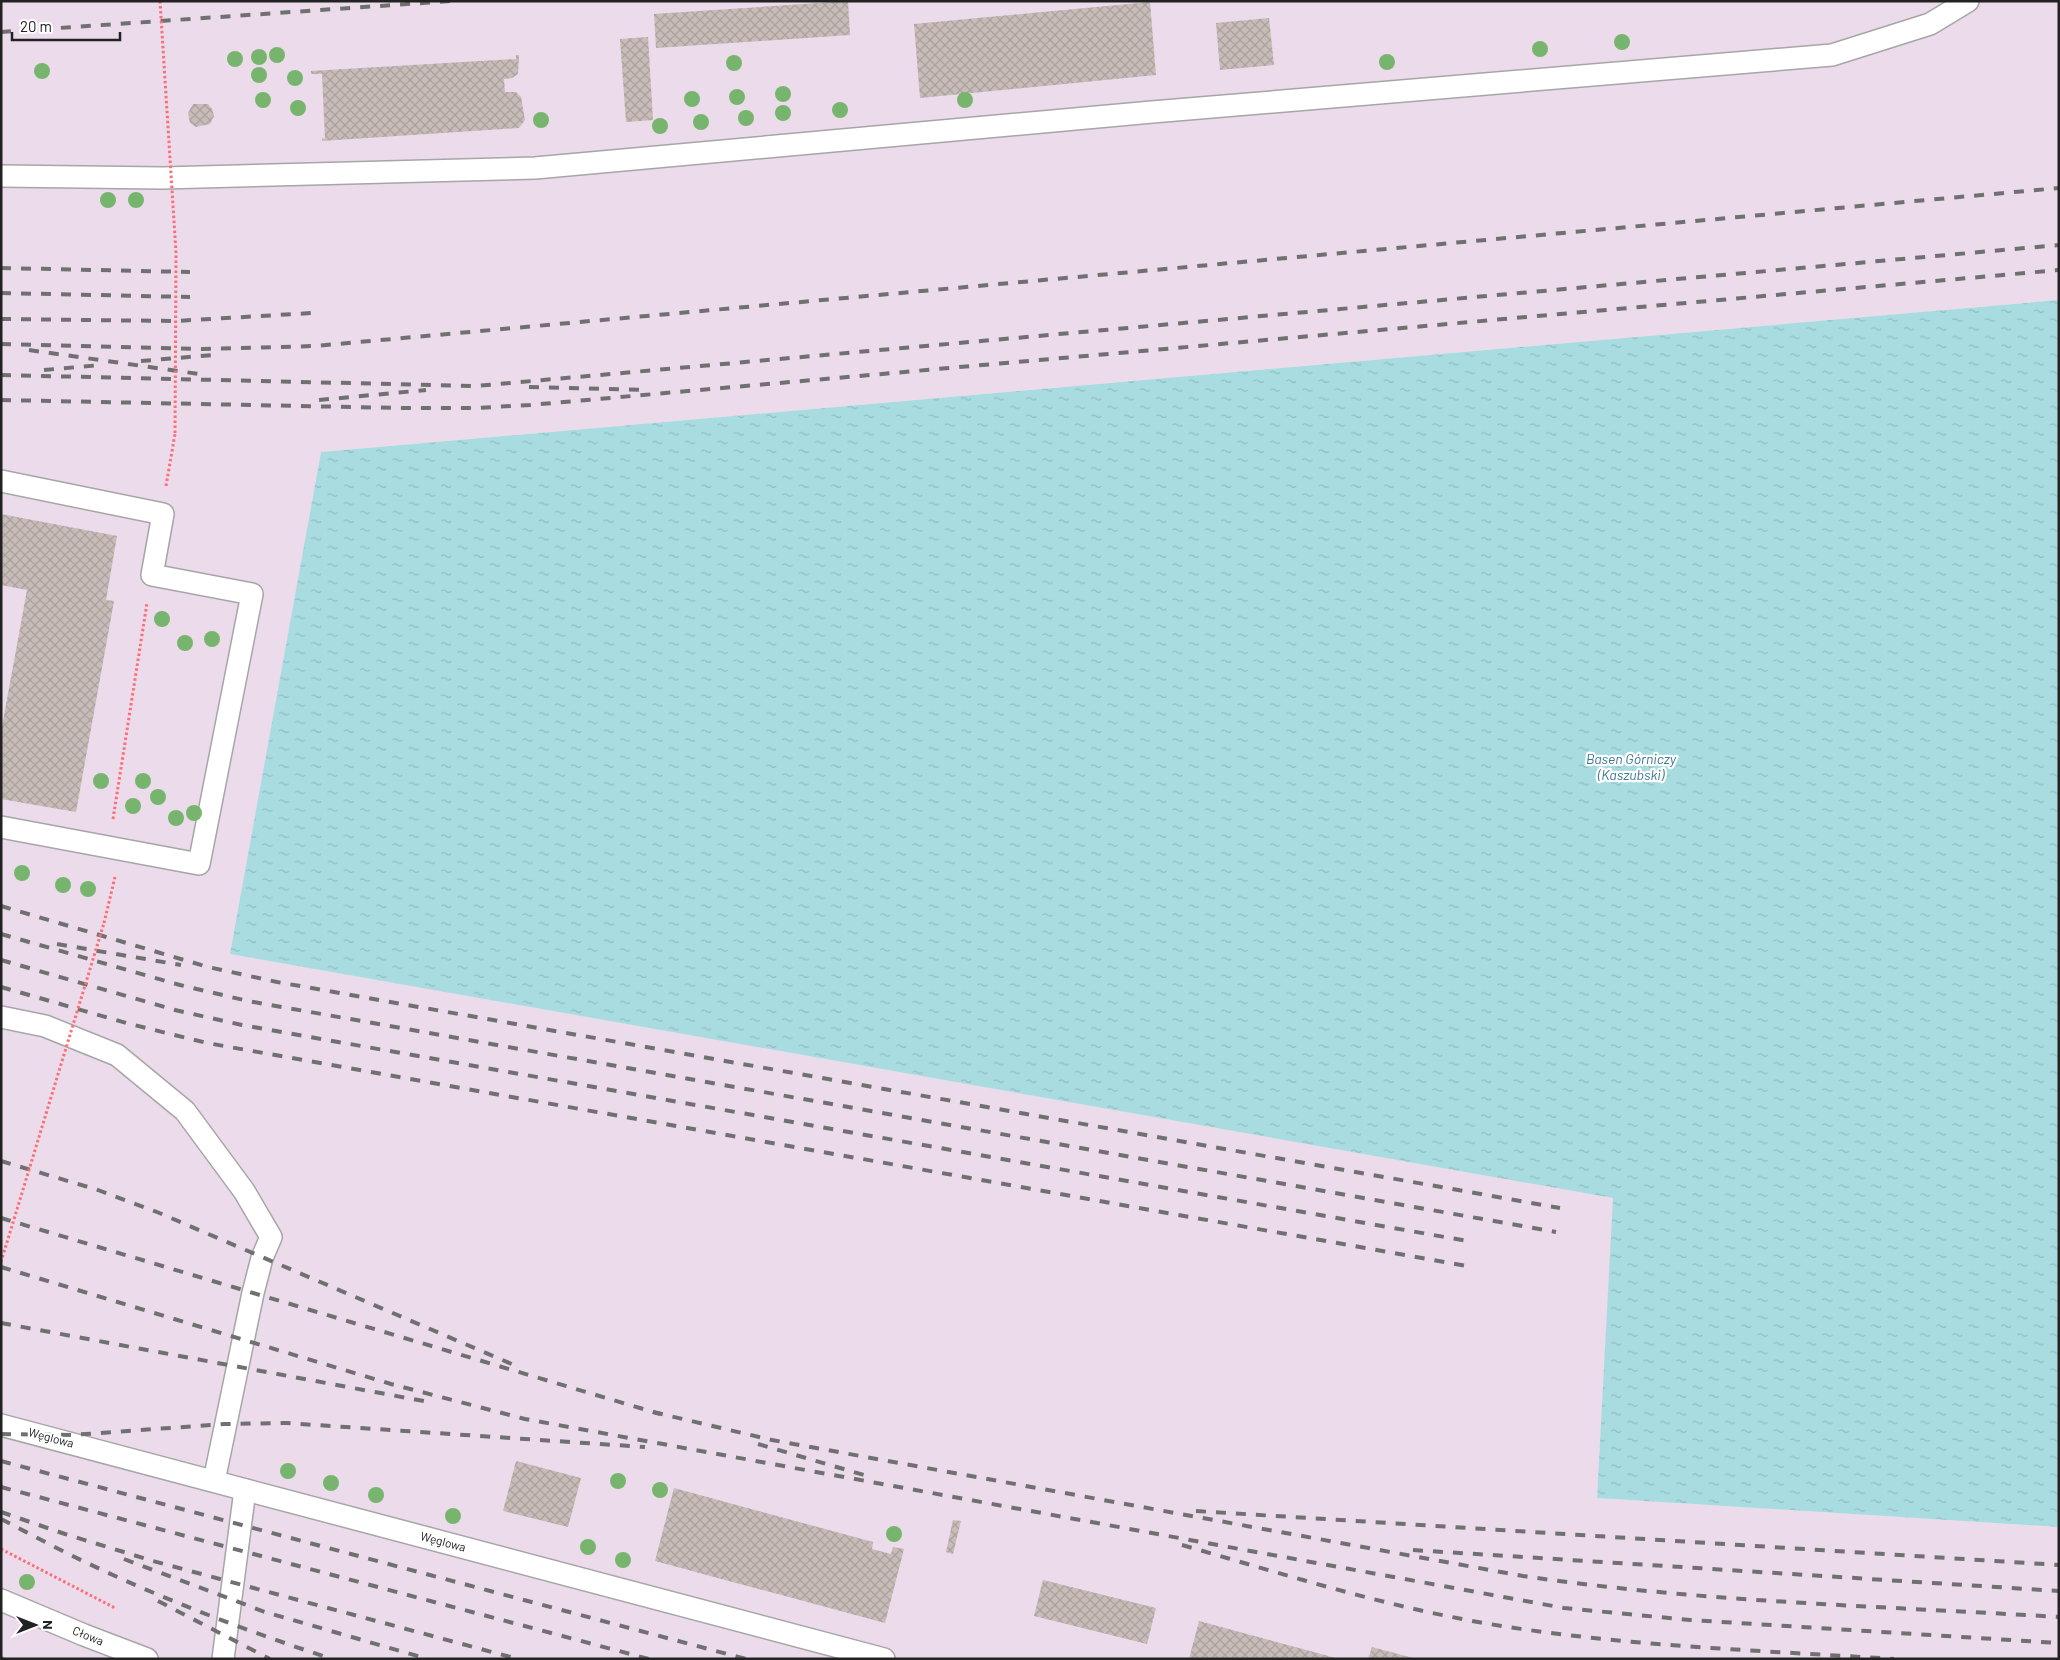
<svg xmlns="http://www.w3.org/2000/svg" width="2060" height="1660" font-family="Barlow,sans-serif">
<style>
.industrial{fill:#ebdbeb}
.water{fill:url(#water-ripples)}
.building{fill:url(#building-cross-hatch)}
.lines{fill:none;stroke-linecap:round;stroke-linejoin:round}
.lane-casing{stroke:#a6a6a6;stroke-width:24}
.path{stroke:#fd6e76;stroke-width:3;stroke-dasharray:2.5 2.5;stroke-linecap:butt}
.lane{stroke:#fff;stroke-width:21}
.rail{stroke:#707070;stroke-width:4;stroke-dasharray:10 10;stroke-linecap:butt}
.path-bridge{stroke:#fd6e76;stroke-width:3;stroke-dasharray:2.5 2.5;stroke-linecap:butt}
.tree{fill:#77b56e}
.labels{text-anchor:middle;stroke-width:4.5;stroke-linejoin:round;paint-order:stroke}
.street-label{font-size:12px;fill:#222;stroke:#fff}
.water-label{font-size:14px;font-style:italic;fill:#3f7795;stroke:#fff}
</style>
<defs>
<pattern id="water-ripples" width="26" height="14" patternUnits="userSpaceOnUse" patternTransform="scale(1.25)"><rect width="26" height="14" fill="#a9dce0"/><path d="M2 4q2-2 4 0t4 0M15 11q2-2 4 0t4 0" fill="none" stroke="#91bcc0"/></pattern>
<pattern id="building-cross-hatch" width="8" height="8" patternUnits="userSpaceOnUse" patternTransform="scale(1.25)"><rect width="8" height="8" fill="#c7bcb8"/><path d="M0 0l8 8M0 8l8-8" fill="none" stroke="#aba19e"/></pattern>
</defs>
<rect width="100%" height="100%" fill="#f2eee9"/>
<path class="industrial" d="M 1,1 L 2059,1 L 2059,300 L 321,452 L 231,954 L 1614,1198 L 1597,1498 L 2059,1527 L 2059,1659 L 1,1659 Z"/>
<path class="water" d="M 2059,300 L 2059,1527 L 1597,1498 L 1613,1198 L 230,954 L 321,452 Z"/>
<g class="building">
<path d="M 848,1 L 850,35 L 656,48 L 654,14 Z"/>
<path d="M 1150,2 L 1156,75 L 920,98 L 914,24 Z"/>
<path d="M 1269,18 L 1274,65 L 1220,70 L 1216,23 Z"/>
<path d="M 648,37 L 653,120 L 626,122 L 620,39 Z"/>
<path d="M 516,55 L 519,55 L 518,74 L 512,78 L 504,79 L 505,92 L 516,92 L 521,97 L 525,120 L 519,128 L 322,141 L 322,138 L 325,139 L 322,74 L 311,74 L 311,71 L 516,59 Z"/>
<path d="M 193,104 L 208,104 L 212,109 L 214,116 L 210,124 L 196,127 L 190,123 L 188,113 Z"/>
<path d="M 1,514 L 117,536 L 106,600 L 114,601 L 76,812 L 1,799 L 1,732 L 27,590 L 1,585 Z"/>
<path d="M 516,1461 L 581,1478 L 568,1527 L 503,1511 Z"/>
<path d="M 674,1488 L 873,1542 L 872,1549 L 891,1554 L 893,1547 L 904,1549 L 885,1623 L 655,1561 Z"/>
<path d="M 953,1520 L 961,1521 L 953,1554 L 946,1552 Z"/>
<path d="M 1043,1580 L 1156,1608 L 1147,1644 L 1034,1616 Z"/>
<path d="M 1199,1621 L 1336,1658 L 1336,1659 L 1189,1659 Z"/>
<path d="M 1372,1647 L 1413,1658 L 1413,1659 L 1368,1659 Z"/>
</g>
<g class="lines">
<defs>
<g id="lane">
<path d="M 1,176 L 163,178 L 535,168 L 1152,112 L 1832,55 L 1930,24 L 1968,1"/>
<path d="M 1,481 L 163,514 L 152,575 L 252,594 L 199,864 L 1,827"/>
<path d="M 1,1017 L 45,1026 L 117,1055 L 185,1111 L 244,1191 L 271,1237 L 262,1258 L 253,1293 L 214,1481"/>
<path d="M 1,1425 L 884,1659"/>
<path d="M 1,1600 L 84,1635 L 147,1659"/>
<path d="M 223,1659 L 245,1490"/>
</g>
</defs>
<use href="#lane" class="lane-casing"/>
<g class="path">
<path d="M 166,486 L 175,434"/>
<path d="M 113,819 L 147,603"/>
<path d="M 104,923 L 115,877"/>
<path d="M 1,1549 L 115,1608"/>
</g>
<use href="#lane" class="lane"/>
<g class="rail">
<path d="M 1,32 L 451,1"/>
<path d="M 1,268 L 190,272"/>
<path d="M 1,293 L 190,297"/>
<path d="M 1,319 L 175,321 L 312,313"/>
<path d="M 1,344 L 203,349 L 315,346 L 2059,188"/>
<path d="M 29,350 L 199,374"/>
<path d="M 141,361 L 213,355"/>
<path d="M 44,370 L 101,365"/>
<path d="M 1,375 L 476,386 L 2059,245"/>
<path d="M 529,387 L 644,390"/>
<path d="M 1,400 L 401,408 L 475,408 L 530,405 L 2059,270"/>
<path d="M 319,400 L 426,390"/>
<path d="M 1,906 L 208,967 L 277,982 L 1560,1208"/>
<path d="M 1,934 L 180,985 L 248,1001 L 1556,1232"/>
<path d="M 57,944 L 181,965"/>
<path d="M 1,960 L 175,1010 L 242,1025 L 1473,1242"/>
<path d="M 1,987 L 130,1024 L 207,1043 L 1467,1266"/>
<path d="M 1,1161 L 98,1190 L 157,1212 L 514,1365"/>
<path d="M 1,1218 L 660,1414"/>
<path d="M 1,1267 L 391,1384 L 525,1419 L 1564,1608 L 1690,1620 L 2059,1643"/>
<path d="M 1,1323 L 429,1402"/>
<path d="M 653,1412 L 772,1440 L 1523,1576 C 1700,1602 1880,1606 2059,1617"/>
<path d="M 1,1434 L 72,1435 L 225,1424 L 286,1423 L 645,1447"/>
<path d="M 758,1444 L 864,1475"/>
<path d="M 1,1461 L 746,1659"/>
<path d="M 1,1487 L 649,1659"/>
<path d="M 1196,1511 L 2059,1565"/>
<path d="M 1,1512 L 65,1534 L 153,1561 L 518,1659"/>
<path d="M 1,1519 C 34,1536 67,1554 100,1569 C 175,1604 253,1633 332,1659"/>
<path d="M 1182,1545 C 1280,1573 1377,1604 1478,1622 C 1615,1646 1755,1650 1894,1659"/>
<path d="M 1413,1550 L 2059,1591"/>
<path d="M 124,1559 L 265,1612 L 428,1659"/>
<path d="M 158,1601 L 270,1659"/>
<path d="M 1,1658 L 3,1659"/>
</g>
<g class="path-bridge">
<path d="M 160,1 L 176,253 L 175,434"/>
<path d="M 1,1262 L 104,923"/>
</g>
</g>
<g class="tree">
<circle cx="1622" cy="42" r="8"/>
<circle cx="1540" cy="49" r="8"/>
<circle cx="277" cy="55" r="8"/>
<circle cx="259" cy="57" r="8"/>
<circle cx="235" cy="59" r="8"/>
<circle cx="1387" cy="62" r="8"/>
<circle cx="734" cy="63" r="8"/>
<circle cx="42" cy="71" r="8"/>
<circle cx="259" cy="75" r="8"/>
<circle cx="295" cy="78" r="8"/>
<circle cx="783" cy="94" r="8"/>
<circle cx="737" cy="97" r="8"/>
<circle cx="692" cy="99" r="8"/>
<circle cx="263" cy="100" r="8"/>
<circle cx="965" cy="100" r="8"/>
<circle cx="298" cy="108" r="8"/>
<circle cx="840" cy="110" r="8"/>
<circle cx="783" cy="113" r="8"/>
<circle cx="746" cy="118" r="8"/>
<circle cx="541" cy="120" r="8"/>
<circle cx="701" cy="122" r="8"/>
<circle cx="660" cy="126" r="8"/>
<circle cx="108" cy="200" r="8"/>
<circle cx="136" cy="200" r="8"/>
<circle cx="162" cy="619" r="8"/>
<circle cx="212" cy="639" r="8"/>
<circle cx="185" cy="643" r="8"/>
<circle cx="101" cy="781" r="8"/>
<circle cx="143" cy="781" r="8"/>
<circle cx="158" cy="797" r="8"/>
<circle cx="133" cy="806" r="8"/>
<circle cx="194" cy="813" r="8"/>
<circle cx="176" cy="818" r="8"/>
<circle cx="22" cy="873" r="8"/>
<circle cx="63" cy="885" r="8"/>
<circle cx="88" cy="889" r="8"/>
<circle cx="288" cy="1471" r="8"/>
<circle cx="618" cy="1481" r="8"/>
<circle cx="331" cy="1483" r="8"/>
<circle cx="660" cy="1490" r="8"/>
<circle cx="376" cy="1495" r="8"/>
<circle cx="453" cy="1516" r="8"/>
<circle cx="894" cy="1534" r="8"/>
<circle cx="588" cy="1547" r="8"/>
<circle cx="623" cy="1560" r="8"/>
<circle cx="27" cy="1582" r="8"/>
</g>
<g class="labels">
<g class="street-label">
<text transform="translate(51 1438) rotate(15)" y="4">Węglowa</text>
<text transform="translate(443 1542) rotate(15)" y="4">Węglowa</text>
<text transform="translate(88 1636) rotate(22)" y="4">Cłowa</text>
</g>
<g class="water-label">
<text x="1631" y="764">Basen Górniczy<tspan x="1631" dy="16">(Kaszubski)</tspan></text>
</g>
</g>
<rect width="2060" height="1660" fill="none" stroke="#222222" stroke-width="5"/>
<g transform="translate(35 1625) rotate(90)" stroke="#ffffff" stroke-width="4" paint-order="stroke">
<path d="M0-4L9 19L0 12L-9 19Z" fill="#222222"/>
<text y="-8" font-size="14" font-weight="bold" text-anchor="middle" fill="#222222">N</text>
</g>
<path d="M12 32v8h108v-8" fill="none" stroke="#222222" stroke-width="2.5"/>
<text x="20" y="32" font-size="15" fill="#222222" stroke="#ffffff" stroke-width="4" paint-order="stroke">20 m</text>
</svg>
